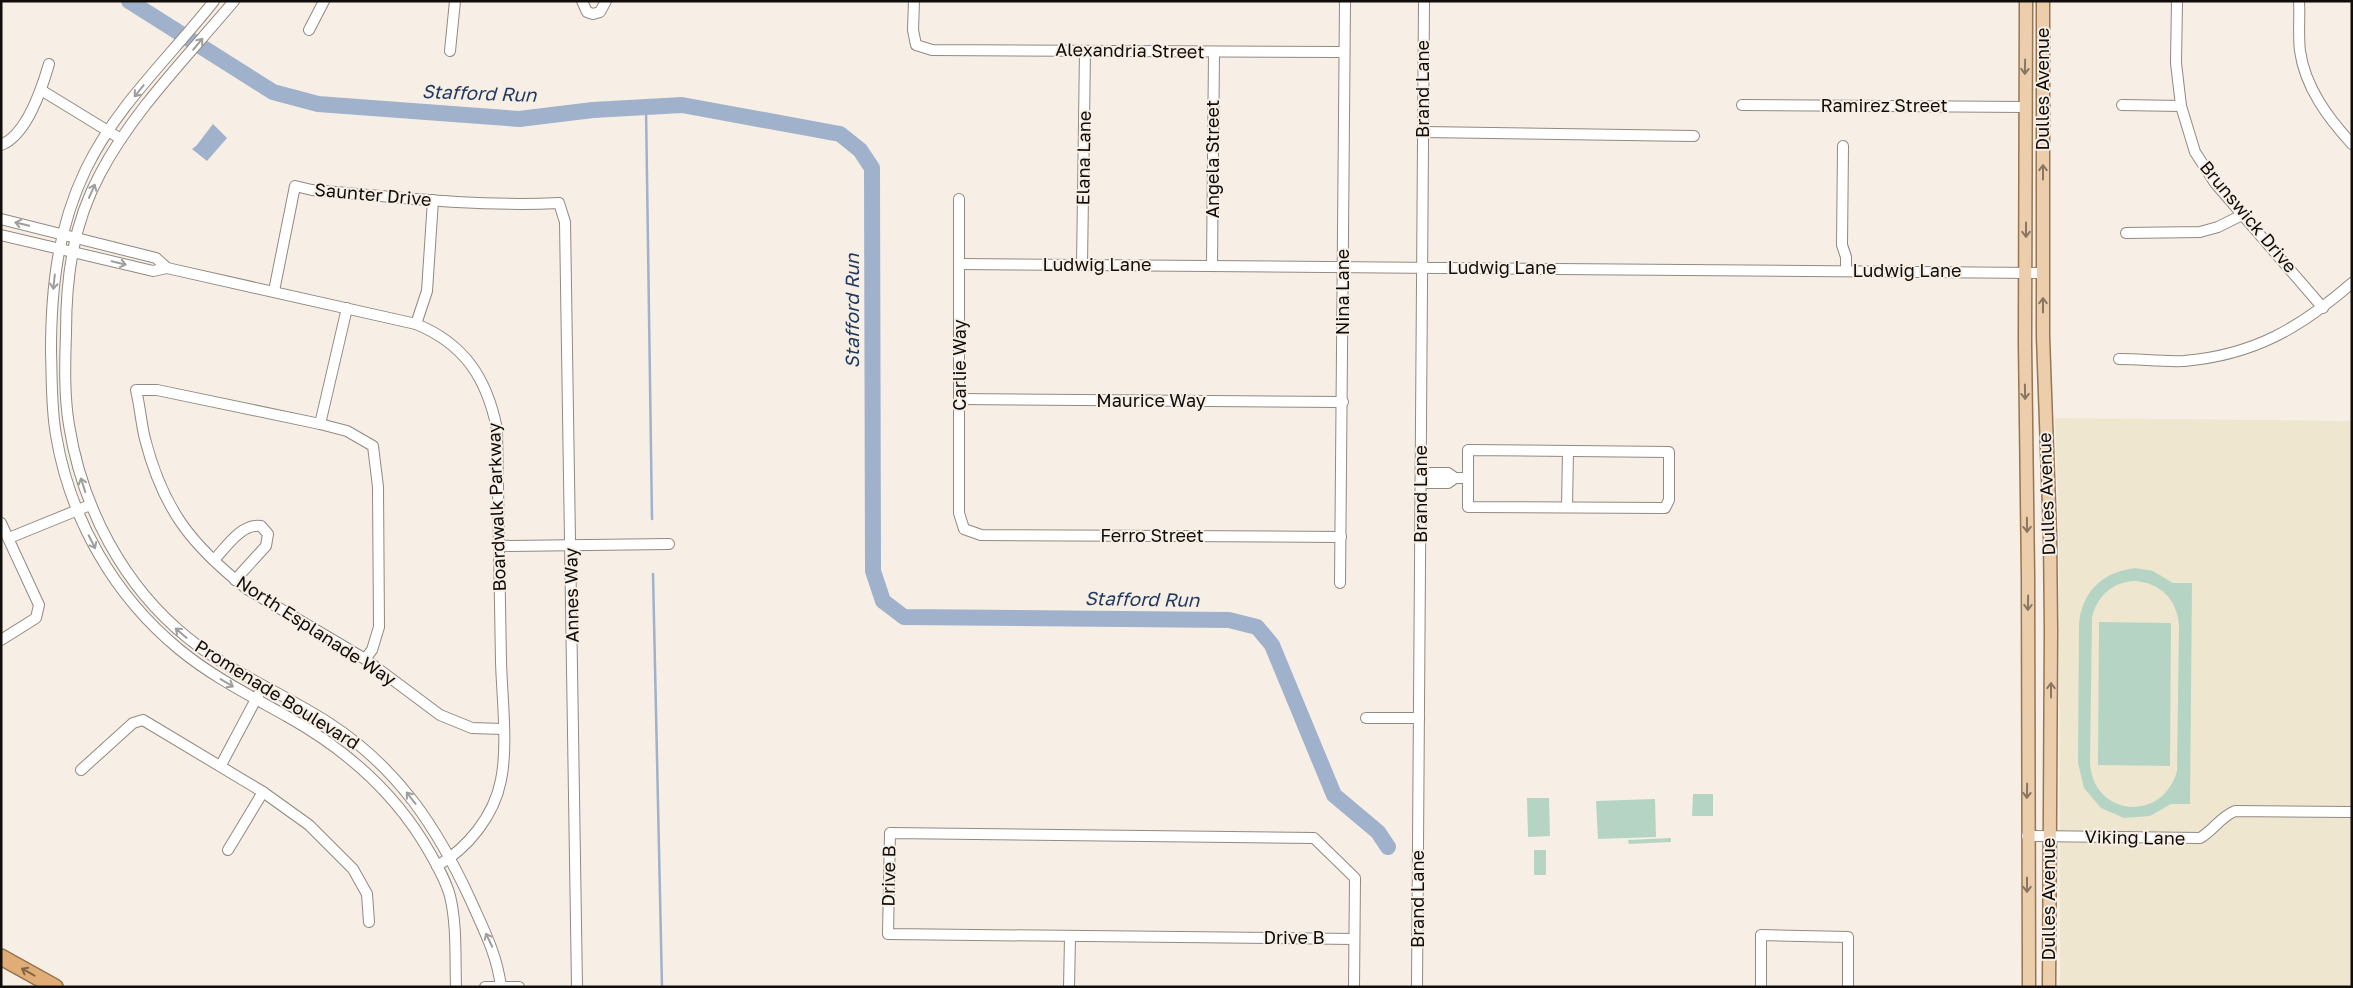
<svg xmlns="http://www.w3.org/2000/svg" width="2353" height="988" font-family="'Golos Text',sans-serif">
<style>
.education{fill:#efe6d0}
.green{fill:#b5d4c3;fill-rule:evenodd}
.water{fill:#9fb1cb}
.lines{fill:none;stroke-linecap:round;stroke-linejoin:round}
.stream{stroke:#9fb1cb;stroke-width:2.5}
.river{stroke:#9fb1cb;stroke-width:16}
.minor-casing{stroke:#918a82;stroke-width:12}
.major-casing{stroke:#977550;stroke-width:15}
.highway-casing{stroke:#977550;stroke-width:18}
.minor{stroke:#fff;stroke-width:10}
.major{stroke:#ecceac;stroke-width:12}
.highway{stroke:#dfad75;stroke-width:15}
.oneway{stroke:#9f9e9d}
.oneway2{stroke:#897763}
.oneway3{stroke:#826545}
.labels{text-anchor:middle;stroke-width:4;stroke-linejoin:round;paint-order:stroke}
.street-label{font-size:18px;fill:#100d0a;stroke:#f7efe6}
.water-label{font-size:19px;font-style:italic;fill:#1f395e;stroke:#f7efe6}
</style>
<rect width="100%" height="100%" fill="#f7efe6"/>
<path class="education" d="M 2055,418 L 2352,421 L 2352,987 L 2060,987 L 2059,542 Z"/>
<g class="green">
<path d="M 2135,568 L 2153,571 L 2173,583 L 2192,583 L 2190,804 L 2171,804 L 2150,816 L 2124,818 L 2101,808 L 2084,788 L 2078,763 L 2079,624 C 2082,591 2103,572 2135,568 ZM 2135,581 C 2160,583 2177,599 2179,625 L 2177,771 C 2163,823 2093,817 2090,763 L 2092,617 C 2098,595 2113,582 2135,581 Z"/>
<path d="M 2099,622 L 2171,623 L 2170,766 L 2098,765 Z"/>
<path d="M 1693,794 L 1713,794 L 1713,816 L 1692,816 Z"/>
<path d="M 1527,798 L 1549,798 L 1550,836 L 1528,837 Z"/>
<path d="M 1655,799 L 1656,837 L 1598,839 L 1596,801 Z"/>
<path d="M 1671,838 L 1671,842 L 1629,844 L 1628,840 Z"/>
<rect x="1534" y="850" width="12" height="25"/>
</g>
<path class="water" d="M 213,124 L 227,138 L 207,161 L 192,149 L 197,145 Z"/>
<g class="lines">
<g class="stream">
<path d="M 646,107 L 652,519"/>
<path d="M 653,574 L 662,987"/>
</g>
<path class="river" d="M 129,1 L 273,92 L 318,104 L 519,119 L 593,110 L 682,105 L 840,134 L 860,150 L 872,168 L 873,571 L 883,601 L 904,617 L 1229,620 L 1257,627 L 1272,645 L 1334,795 L 1378,832 L 1388,847"/>
<defs>
<g id="minor">
<path d="M 214,1 C 171,56 117,105 86,169 C 58,227 51,287 51,351 C 52,379 51,407 56,435 C 70,519 114,596 180,650 C 213,677 251,696 288,717 C 347,750 396,793 430,853 C 438,867 446,881 450,896 C 457,925 455,957 456,987"/>
<path d="M 234,1 C 188,56 133,111 100,174 C 73,224 66,277 66,333 C 65,363 64,395 69,425 C 82,507 123,586 188,638 C 231,673 283,693 329,723 C 398,768 437,827 471,901 C 484,930 497,955 501,987"/>
<path d="M 582,1 L 587,12 L 593,14 L 600,12 L 606,1"/>
<path d="M 914,1 L 913,30 L 916,45 L 932,50 L 1344,52"/>
<path d="M 2177,1 L 2176,63 L 2181,106 L 2195,152 L 2215,183 L 2323,308"/>
<path d="M 2299,1 C 2300,17 2298,35 2300,51 C 2305,87 2328,118 2352,144"/>
<path d="M 309,30 L 324,1"/>
<path d="M 450,51 L 455,1"/>
<path d="M 41,90 L 121,139"/>
<path d="M 1742,105 L 2025,107"/>
<path d="M 2122,105 L 2181,106"/>
<path d="M 1423,132 L 1694,136"/>
<path d="M 1,145 C 27,135 42,88 49,64"/>
<path d="M 1843,146 L 1842,245 L 1846,257 L 1846,271"/>
<path d="M 959,199 L 959,513 L 964,529 L 981,535 L 1341,537"/>
<path d="M 1,219 L 156,258 L 167,268"/>
<path d="M 2126,233 L 2200,232 L 2218,227 L 2242,215"/>
<path d="M 1,235 L 153,271 L 167,268 L 416,324 C 465,344 487,379 497,429 C 498,507 500,584 501,662 C 502,697 508,746 501,780 C 494,816 468,848 437,866"/>
<path d="M 960,264 L 2043,273"/>
<path d="M 1082,265 L 1085,51"/>
<path d="M 1212,266 L 1214,52"/>
<path d="M 274,291 L 295,186 L 312,190 C 394,197 477,207 559,203 L 565,222 L 577,987"/>
<path d="M 416,324 L 427,291 L 433,200"/>
<path d="M 2119,359 C 2140,359 2163,362 2184,361 C 2254,355 2300,328 2352,283"/>
<path d="M 959,399 L 1343,402"/>
<path d="M 320,424 L 347,308"/>
<path d="M 1455,478 L 1468,478 L 1468,507 L 1665,508 L 1669,500 L 1669,452 L 1468,450 L 1468,478"/>
<path d="M 1421,483 L 1448,483 L 1455,478 L 1448,473 L 1421,473"/>
<path d="M 1567,507 L 1568,451"/>
<path d="M 1,523 L 39,605 L 36,618 L 1,640"/>
<path d="M 9,538 L 90,505"/>
<path d="M 499,546 L 669,544"/>
<path d="M 214,560 C 227,546 242,523 261,526 L 268,534 L 266,546 L 235,580"/>
<path d="M 1340,583 L 1345,1"/>
<path d="M 365,659 L 372,650 L 379,627 L 378,487 L 373,446 L 347,431 L 320,424 L 157,390 L 136,390 C 140,406 141,423 145,439 C 163,509 191,545 247,589 L 365,659 L 440,715 L 472,728 L 503,729"/>
<path d="M 1366,718 L 1419,718"/>
<path d="M 221,765 L 263,686"/>
<path d="M 81,770 L 133,723 L 143,720 L 263,792 L 309,825 L 353,869 L 367,894 L 369,922"/>
<path d="M 2027,836 L 2200,838 C 2214,830 2219,818 2235,811 L 2352,812"/>
<path d="M 228,850 L 263,792"/>
<path d="M 485,987 L 519,987"/>
<path d="M 1069,987 L 1070,938"/>
<path d="M 1354,987 L 1355,878 L 1314,838 L 890,833 L 888,934 L 1354,939"/>
<path d="M 1417,987 L 1424,1"/>
<path d="M 1761,987 L 1761,935 L 1848,937 L 1848,987"/>
</g>
<g id="major">
<path d="M 2026,1 L 2025,343 L 2028,576 L 2029,987"/>
<path d="M 2043,1 L 2043,337 L 2050,534 L 2051,630 L 2049,987"/>
</g>
<path id="highway" d="M 1,957 L 55,987"/>
</defs>
<use href="#minor" class="minor-casing"/>
<use href="#major" class="major-casing"/>
<use href="#highway" class="highway-casing"/>
<use href="#minor" class="minor"/>
<use href="#major" class="major"/>
<use href="#highway" class="highway"/>
</g>
<defs><path id="oneway-shaft" d="M-6 0H5M1.5-3L5.5 0L1.5 3" fill="none" stroke-width="1.6" stroke-linecap="round" stroke-linejoin="round" transform="scale(1.25)"/></defs>
<g class="oneway">
<use href="#oneway-shaft" transform="translate(198 44) rotate(-50)"/>
<use href="#oneway-shaft" transform="translate(139 91) rotate(129)"/>
<use href="#oneway-shaft" transform="translate(92 191) rotate(-66)"/>
<use href="#oneway-shaft" transform="translate(22 224) rotate(-166)"/>
<use href="#oneway-shaft" transform="translate(119 263) rotate(13)"/>
<use href="#oneway-shaft" transform="translate(54 282) rotate(96)"/>
<use href="#oneway-shaft" transform="translate(83 485) rotate(-108)"/>
<use href="#oneway-shaft" transform="translate(92 542) rotate(63)"/>
<use href="#oneway-shaft" transform="translate(181 633) rotate(-139)"/>
<use href="#oneway-shaft" transform="translate(227 683) rotate(31)"/>
<use href="#oneway-shaft" transform="translate(411 798) rotate(-128)"/>
<use href="#oneway-shaft" transform="translate(489 940) rotate(-115)"/>
</g>
<g class="oneway2">
<use href="#oneway-shaft" transform="translate(2025 67) rotate(91)"/>
<use href="#oneway-shaft" transform="translate(2043 172) rotate(-90)"/>
<use href="#oneway-shaft" transform="translate(2026 230) rotate(90)"/>
<use href="#oneway-shaft" transform="translate(2043 305) rotate(-90)"/>
<use href="#oneway-shaft" transform="translate(2025 392) rotate(89)"/>
<use href="#oneway-shaft" transform="translate(2027 525) rotate(89)"/>
<use href="#oneway-shaft" transform="translate(2028 603) rotate(91)"/>
<use href="#oneway-shaft" transform="translate(2051 690) rotate(-90)"/>
<use href="#oneway-shaft" transform="translate(2027 791) rotate(91)"/>
<use href="#oneway-shaft" transform="translate(2027 885) rotate(90)"/>
</g>
<use class="oneway3" href="#oneway-shaft" transform="translate(28 972) rotate(-151)"/>
<g class="labels">
<g class="street-label">
<text transform="translate(1130 51) rotate(1)" y="6">Alexandria Street</text>
<text transform="translate(1423 89) rotate(-90)" y="6">Brand Lane</text>
<text transform="translate(2043 89) rotate(-90)" y="6">Dulles Avenue</text>
<text x="1884" y="112">Ramirez Street</text>
<text transform="translate(1084 158) rotate(-89)" y="6">Elana Lane</text>
<text transform="translate(1213 159) rotate(-90)" y="6">Angela Street</text>
<text transform="translate(373 195) rotate(5)" y="6">Saunter Drive</text>
<text transform="translate(2248 217) rotate(50)" y="6">Brunswick Drive</text>
<text x="1097" y="271">Ludwig Lane</text>
<text x="1502" y="274">Ludwig Lane</text>
<text x="1907" y="277">Ludwig Lane</text>
<text transform="translate(1343 292) rotate(-90)" y="6">Nina Lane</text>
<text transform="translate(960 365) rotate(-90)" y="6">Carlie Way</text>
<text x="1151" y="407">Maurice Way</text>
<text transform="translate(1421 494) rotate(-90)" y="6">Brand Lane</text>
<text transform="translate(2047 494) rotate(-92)" y="6">Dulles Avenue</text>
<text transform="translate(497 507) rotate(-92)" y="6">Boardwalk Parkway</text>
<text x="1152" y="542">Ferro Street</text>
<text transform="translate(572 595) rotate(-91)" y="6">Annes Way</text>
<text transform="translate(316 631) rotate(33)" y="6">North Esplanade Way</text>
<text transform="translate(277 695) rotate(32)" y="6">Promenade Boulevard</text>
<text transform="translate(2135 838) rotate(1)" y="6">Viking Lane</text>
<text transform="translate(889 876) rotate(-89)" y="6">Drive B</text>
<text transform="translate(1418 899) rotate(-90)" y="6">Brand Lane</text>
<text transform="translate(2049 899) rotate(-90)" y="6">Dulles Avenue</text>
<text x="1294" y="944">Drive B</text>
</g>
<g class="water-label">
<text transform="translate(479 93) rotate(2)" y="7">Stafford Run</text>
<text transform="translate(852 311) rotate(-90)" y="7">Stafford Run</text>
<text transform="translate(1142 599) rotate(1)" y="7">Stafford Run</text>
</g>
</g>
<rect width="2353" height="988" fill="none" stroke="#100d0a" stroke-width="5"/>
</svg>
